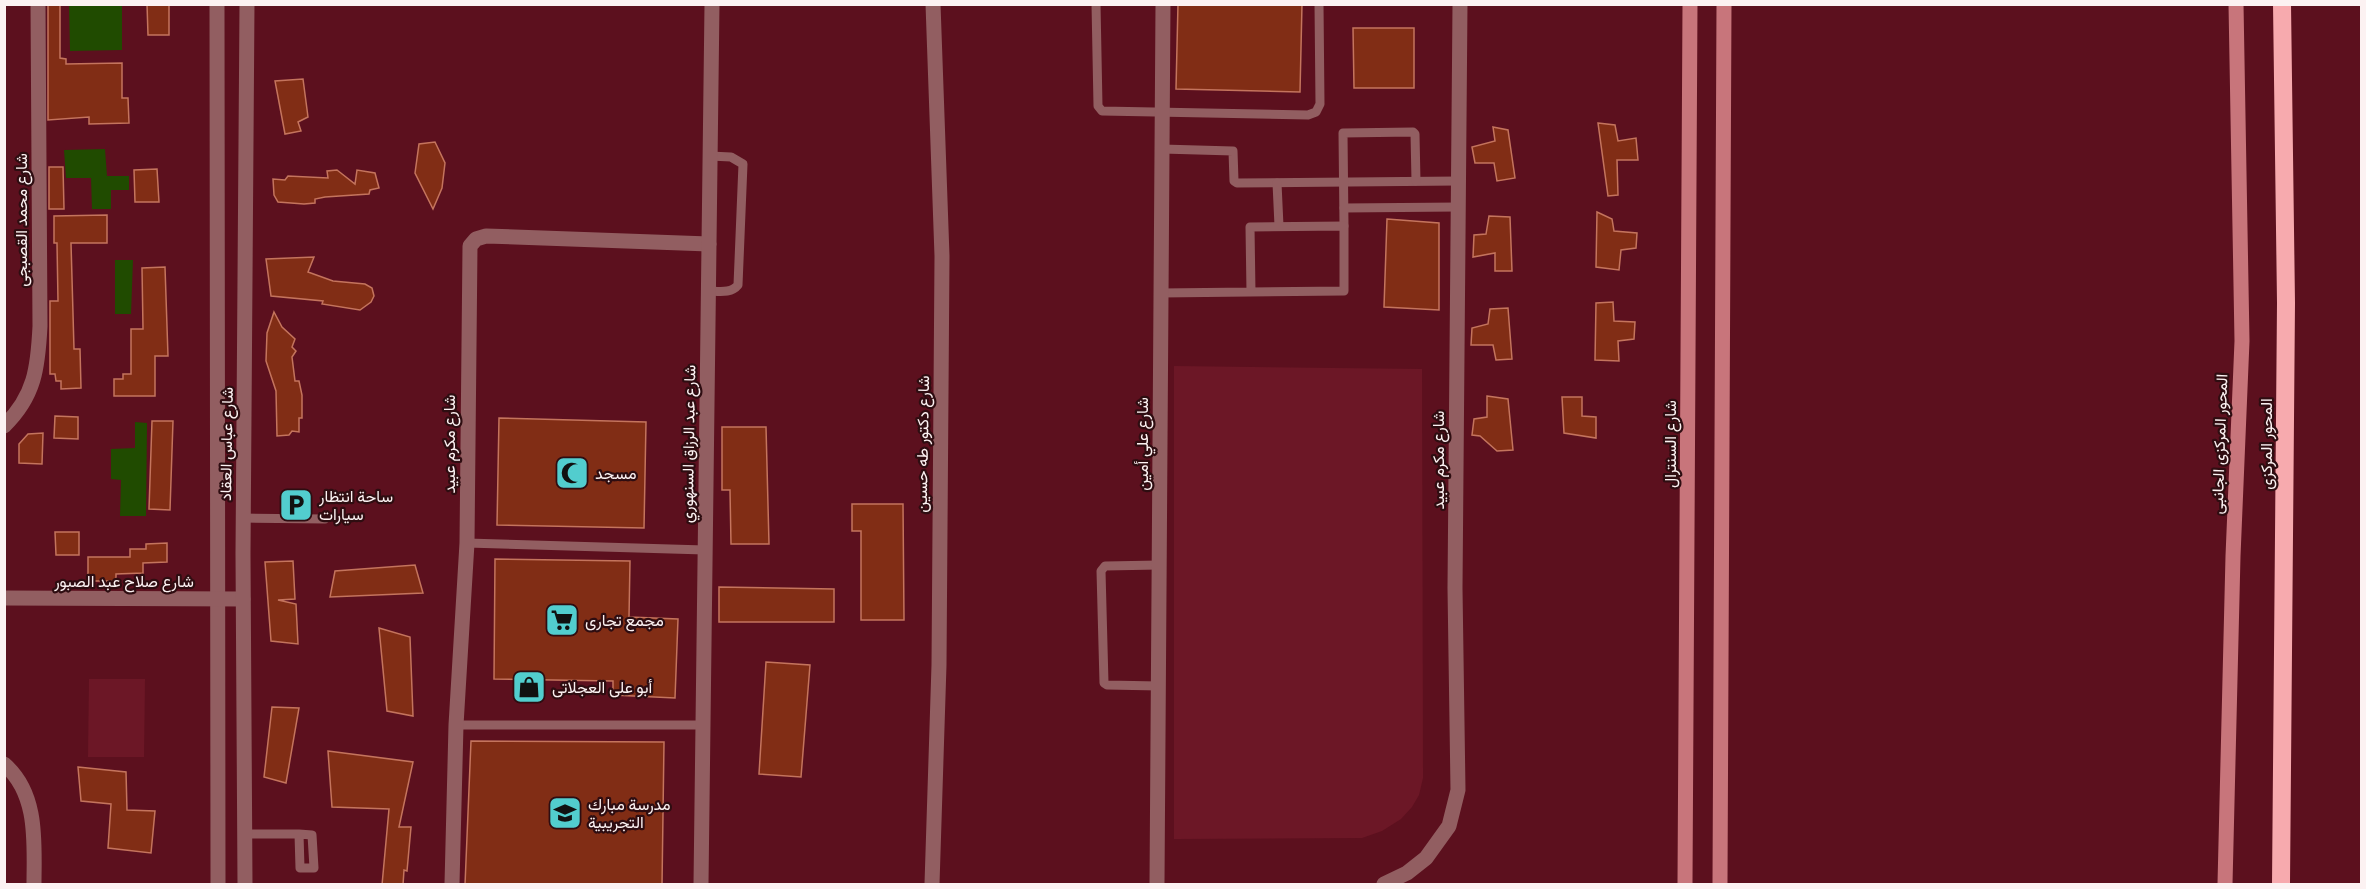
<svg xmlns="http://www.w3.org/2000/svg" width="2366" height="889" font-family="'Source Serif 4',Vazirmatn,serif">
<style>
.built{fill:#6c1726}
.green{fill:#204b00}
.building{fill:#812d15;stroke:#c4745d;stroke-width:1.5}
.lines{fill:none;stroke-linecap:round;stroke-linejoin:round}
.lane{stroke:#925e61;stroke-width:9}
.street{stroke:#925e61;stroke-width:15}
.secondary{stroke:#c8757b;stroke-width:15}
.highway{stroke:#f7aaae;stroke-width:18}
.labels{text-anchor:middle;stroke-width:4.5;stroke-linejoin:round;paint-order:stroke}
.street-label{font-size:16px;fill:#fcf2f2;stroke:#2e0d11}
.poi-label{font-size:16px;fill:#fcf2f2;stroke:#2e0d11;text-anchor:start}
</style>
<rect width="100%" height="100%" fill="#5c101e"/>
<g class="built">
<path d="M 1174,366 L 1422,369 L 1423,778 L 1419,795 L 1412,807 L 1401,819 L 1382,831 L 1362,838 L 1174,839 Z"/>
<path d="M 89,679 L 145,679 L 144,757 L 88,757 Z"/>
</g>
<g class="green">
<path d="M 69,5 L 122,5 L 122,50 L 70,51 Z"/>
<path d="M 105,149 L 107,176 L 129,176 L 129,190 L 111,190 L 111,209 L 92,209 L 91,178 L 66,178 L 64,150 Z"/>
<path d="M 115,260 L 133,260 L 131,314 L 115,314 Z"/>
<path d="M 135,422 L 147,423 L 146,516 L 120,516 L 121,480 L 111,479 L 111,449 L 135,448 Z"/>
</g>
<g class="building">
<path d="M 48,4 L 60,4 L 60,58 L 66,59 L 66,64 L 122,63 L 122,98 L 128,98 L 129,123 L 89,124 L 89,117 L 48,120 Z"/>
<path d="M 147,4 L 169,4 L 169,35 L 148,35 Z"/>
<path d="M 1178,4 L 1302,4 L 1300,92 L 1176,89 Z"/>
<path d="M 1353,28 L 1414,28 L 1414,88 L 1354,88 Z"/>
<path d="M 303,79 L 308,117 L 298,122 L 301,131 L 285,134 L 275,81 Z"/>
<path d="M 1598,123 L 1615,125 L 1618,141 L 1636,138 L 1638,160 L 1617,160 L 1618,195 L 1608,196 Z"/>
<path d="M 1493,127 L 1508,130 L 1515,178 L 1497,181 L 1494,163 L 1475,163 L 1472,147 L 1495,141 Z"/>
<path d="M 435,142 L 445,163 L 442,188 L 433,209 L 415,173 L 419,144 Z"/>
<path d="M 49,167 L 63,167 L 64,209 L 49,209 Z"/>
<path d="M 157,169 L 159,202 L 135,202 L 134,170 Z"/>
<path d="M 337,170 L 355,184 L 357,170 L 375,173 L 379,188 L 370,190 L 369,194 L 325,197 L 315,199 L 315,203 L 304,204 L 278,202 L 274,195 L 273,179 L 285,180 L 288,176 L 328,178 L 327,171 Z"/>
<path d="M 1597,212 L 1612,219 L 1614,231 L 1637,233 L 1636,248 L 1621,250 L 1619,270 L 1596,267 Z"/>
<path d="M 107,215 L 107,243 L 71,243 L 74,349 L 80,349 L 81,388 L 61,389 L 61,381 L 56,381 L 55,374 L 50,374 L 50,301 L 58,301 L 57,243 L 54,243 L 54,216 Z"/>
<path d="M 1489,216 L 1510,217 L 1512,271 L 1495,271 L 1495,253 L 1473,257 L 1474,235 L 1486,234 Z"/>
<path d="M 1387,219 L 1439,223 L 1439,310 L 1384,307 Z"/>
<path d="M 314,257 L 308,272 L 333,281 L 365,284 L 372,288 L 374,296 L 371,302 L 360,310 L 322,304 L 323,301 L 271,296 L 266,259 Z"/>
<path d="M 165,267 L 168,356 L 155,356 L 155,396 L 114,396 L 114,379 L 123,379 L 123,374 L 131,374 L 131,329 L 143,329 L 142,268 Z"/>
<path d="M 1613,302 L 1614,321 L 1635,322 L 1634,339 L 1618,341 L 1619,361 L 1595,360 L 1596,303 Z"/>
<path d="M 1508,308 L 1512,359 L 1496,360 L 1493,345 L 1471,345 L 1472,328 L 1488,324 L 1490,309 Z"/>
<path d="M 274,312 L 282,327 L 295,339 L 292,347 L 296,351 L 292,357 L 295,381 L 299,381 L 302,395 L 302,418 L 299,418 L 299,432 L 292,431 L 289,435 L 277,436 L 276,391 L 266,361 L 267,333 Z"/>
<path d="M 1487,396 L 1508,399 L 1513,450 L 1497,451 L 1480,436 L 1472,435 L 1474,419 L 1487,417 Z"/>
<path d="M 1562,397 L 1582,397 L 1582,416 L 1596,417 L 1596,438 L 1564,433 Z"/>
<path d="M 55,416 L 78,417 L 78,439 L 54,438 Z"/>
<path d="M 499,418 L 646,422 L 644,528 L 497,525 Z"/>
<path d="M 152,421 L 173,421 L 170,510 L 149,509 Z"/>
<path d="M 722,427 L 766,427 L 769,544 L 731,544 L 730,490 L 722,490 Z"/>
<path d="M 43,433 L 42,464 L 19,463 L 19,444 L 28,434 Z"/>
<path d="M 852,504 L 903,504 L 904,620 L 861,620 L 861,531 L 852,531 Z"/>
<path d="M 55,532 L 79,532 L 79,555 L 56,555 Z"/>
<path d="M 167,543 L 167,562 L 143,563 L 143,573 L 116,574 L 116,581 L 88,581 L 88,557 L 130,557 L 130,549 L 146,549 L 146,544 Z"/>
<path d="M 495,559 L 630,561 L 629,617 L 678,619 L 675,698 L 613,695 L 613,681 L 494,679 Z"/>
<path d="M 293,561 L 295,599 L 278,600 L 296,604 L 298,644 L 271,641 L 265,562 Z"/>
<path d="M 415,565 L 423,593 L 330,597 L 335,571 Z"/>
<path d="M 719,587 L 834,589 L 834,622 L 719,622 Z"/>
<path d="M 379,628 L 410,637 L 413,716 L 387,711 Z"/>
<path d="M 766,662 L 810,665 L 801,777 L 759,774 Z"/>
<path d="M 272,707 L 299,708 L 286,783 L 264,777 Z"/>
<path d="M 471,741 L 664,742 L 662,885 L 465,885 Z"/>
<path d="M 328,751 L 413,762 L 399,827 L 411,827 L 407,871 L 404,870 L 403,885 L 382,885 L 389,809 L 332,807 Z"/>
<path d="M 78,767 L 126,772 L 127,810 L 155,811 L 151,853 L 108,848 L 111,804 L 81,801 Z"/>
</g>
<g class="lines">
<g class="lane">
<path d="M 1096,4 L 1098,106 L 1102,111 L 1308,115 L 1316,112 L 1320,104 L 1319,4"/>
<path d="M 1162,149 L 1233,151 L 1234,181 L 1237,183 L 1458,181"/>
<path d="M 1277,183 L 1279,226"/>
<path d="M 1344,208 L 1458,207"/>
<path d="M 1344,226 L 1343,133 L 1413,132 L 1415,134 L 1416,181"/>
<path d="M 708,291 C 718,291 731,294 738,285 L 743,164 L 731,157 L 710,156"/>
<path d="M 1161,293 L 1344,291 L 1344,226 L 1250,227 L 1251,292"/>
<path d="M 243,518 L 325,519"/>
<path d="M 467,543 L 705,550"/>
<path d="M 1159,686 L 1107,685 L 1104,683 L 1101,571 L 1105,566 L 1159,565"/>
<path d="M 456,725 L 703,725"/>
<path d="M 245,834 L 299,834 L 300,868 L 314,868 L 312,835 L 299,834"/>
</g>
<g class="street">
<path d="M 217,4 L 218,884"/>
<path d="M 4,426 C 35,396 38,367 40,326 L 38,4"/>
<path d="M 4,598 L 243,599"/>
<path d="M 4,764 C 39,794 34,844 34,884"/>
<path d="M 245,884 L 243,554 L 247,4"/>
<path d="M 452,884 L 456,725 L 467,543 L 470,246 L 476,239 L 486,236 L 709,244"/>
<path d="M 701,884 L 712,4"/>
<path d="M 932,884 L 939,665 L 942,256 L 933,4"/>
<path d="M 1157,884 L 1163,4"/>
<path d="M 1384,884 L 1407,873 L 1426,858 L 1449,826 L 1458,790 L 1455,588 L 1460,4"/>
</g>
<g class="secondary">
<path d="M 1685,884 L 1690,4"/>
<path d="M 1720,884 L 1724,4"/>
<path d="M 2225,884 L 2233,556 L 2242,341 L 2236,4"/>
</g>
<path class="highway" d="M 2281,884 L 2286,303 L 2282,4"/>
</g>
<defs>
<symbol id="mosque-square" viewBox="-11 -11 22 22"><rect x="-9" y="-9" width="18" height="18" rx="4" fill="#52cdce" stroke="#2e0d11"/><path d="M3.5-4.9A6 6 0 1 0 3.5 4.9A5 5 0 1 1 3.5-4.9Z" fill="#111"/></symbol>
<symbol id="parking-square" viewBox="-11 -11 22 22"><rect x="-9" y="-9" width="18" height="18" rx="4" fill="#52cdce" stroke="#2e0d11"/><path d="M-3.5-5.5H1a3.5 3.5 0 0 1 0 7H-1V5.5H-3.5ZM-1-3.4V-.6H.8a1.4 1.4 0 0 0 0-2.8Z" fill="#111"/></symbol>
<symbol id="supermarket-square" viewBox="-11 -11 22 22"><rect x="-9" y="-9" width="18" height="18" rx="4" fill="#52cdce" stroke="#2e0d11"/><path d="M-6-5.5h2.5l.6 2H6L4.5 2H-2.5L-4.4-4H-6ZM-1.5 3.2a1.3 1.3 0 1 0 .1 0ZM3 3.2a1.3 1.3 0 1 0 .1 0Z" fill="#111"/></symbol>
<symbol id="shop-square" viewBox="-11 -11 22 22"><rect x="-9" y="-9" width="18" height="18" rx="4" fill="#52cdce" stroke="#2e0d11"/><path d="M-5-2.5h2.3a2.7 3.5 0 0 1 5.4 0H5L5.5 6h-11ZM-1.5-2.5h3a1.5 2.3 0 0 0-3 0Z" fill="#111"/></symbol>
<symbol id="school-square" viewBox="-11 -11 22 22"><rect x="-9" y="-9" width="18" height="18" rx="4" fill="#52cdce" stroke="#2e0d11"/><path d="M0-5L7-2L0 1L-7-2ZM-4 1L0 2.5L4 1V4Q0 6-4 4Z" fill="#111"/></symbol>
</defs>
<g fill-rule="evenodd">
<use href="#mosque-square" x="553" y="454" width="38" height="38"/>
<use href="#parking-square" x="277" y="486" width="38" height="38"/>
<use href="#supermarket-square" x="543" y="601" width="38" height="38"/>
<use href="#shop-square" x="510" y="668" width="38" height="38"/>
<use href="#school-square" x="546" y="794" width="38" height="38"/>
</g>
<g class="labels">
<g class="street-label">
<text transform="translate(21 220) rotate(-90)" y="6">شارع محمد القصبجى</text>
<text transform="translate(226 444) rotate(-89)" y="6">شارع عباس العقاد</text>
<text transform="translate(449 444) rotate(-90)" y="6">شارع مكرم عبيد</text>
<text transform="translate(688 444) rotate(-89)" y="6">شارع عبد الرزاق السنهوري</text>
<text transform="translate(922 444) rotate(-89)" y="6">شارع دكتور طه حسين</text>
<text transform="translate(1142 444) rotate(-90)" y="6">شارع علي أمين</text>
<text transform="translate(1670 444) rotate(-90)" y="6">شارع السنترال</text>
<text transform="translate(2219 444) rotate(-88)" y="6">المحور المركزى الجانبى</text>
<text transform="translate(2266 444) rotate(-90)" y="6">المحور المركزى</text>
<text transform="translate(1438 460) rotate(-90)" y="6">شارع مكرم عبيد</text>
<text x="124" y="587">شارع صلاح عبد الصبور</text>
</g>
<g class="poi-label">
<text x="595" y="479">مسجد</text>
<text x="319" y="502">ساحة انتظار<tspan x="319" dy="18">سيارات</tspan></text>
<text x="585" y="626">مجمع تجارى</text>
<text x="552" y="693">أبو على العجلاتى</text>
<text x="588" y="810">مدرسة مبارك<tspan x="588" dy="18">التجريبية</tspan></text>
</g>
</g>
<rect width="2366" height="889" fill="none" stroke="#fcf2f2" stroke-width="12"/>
</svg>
